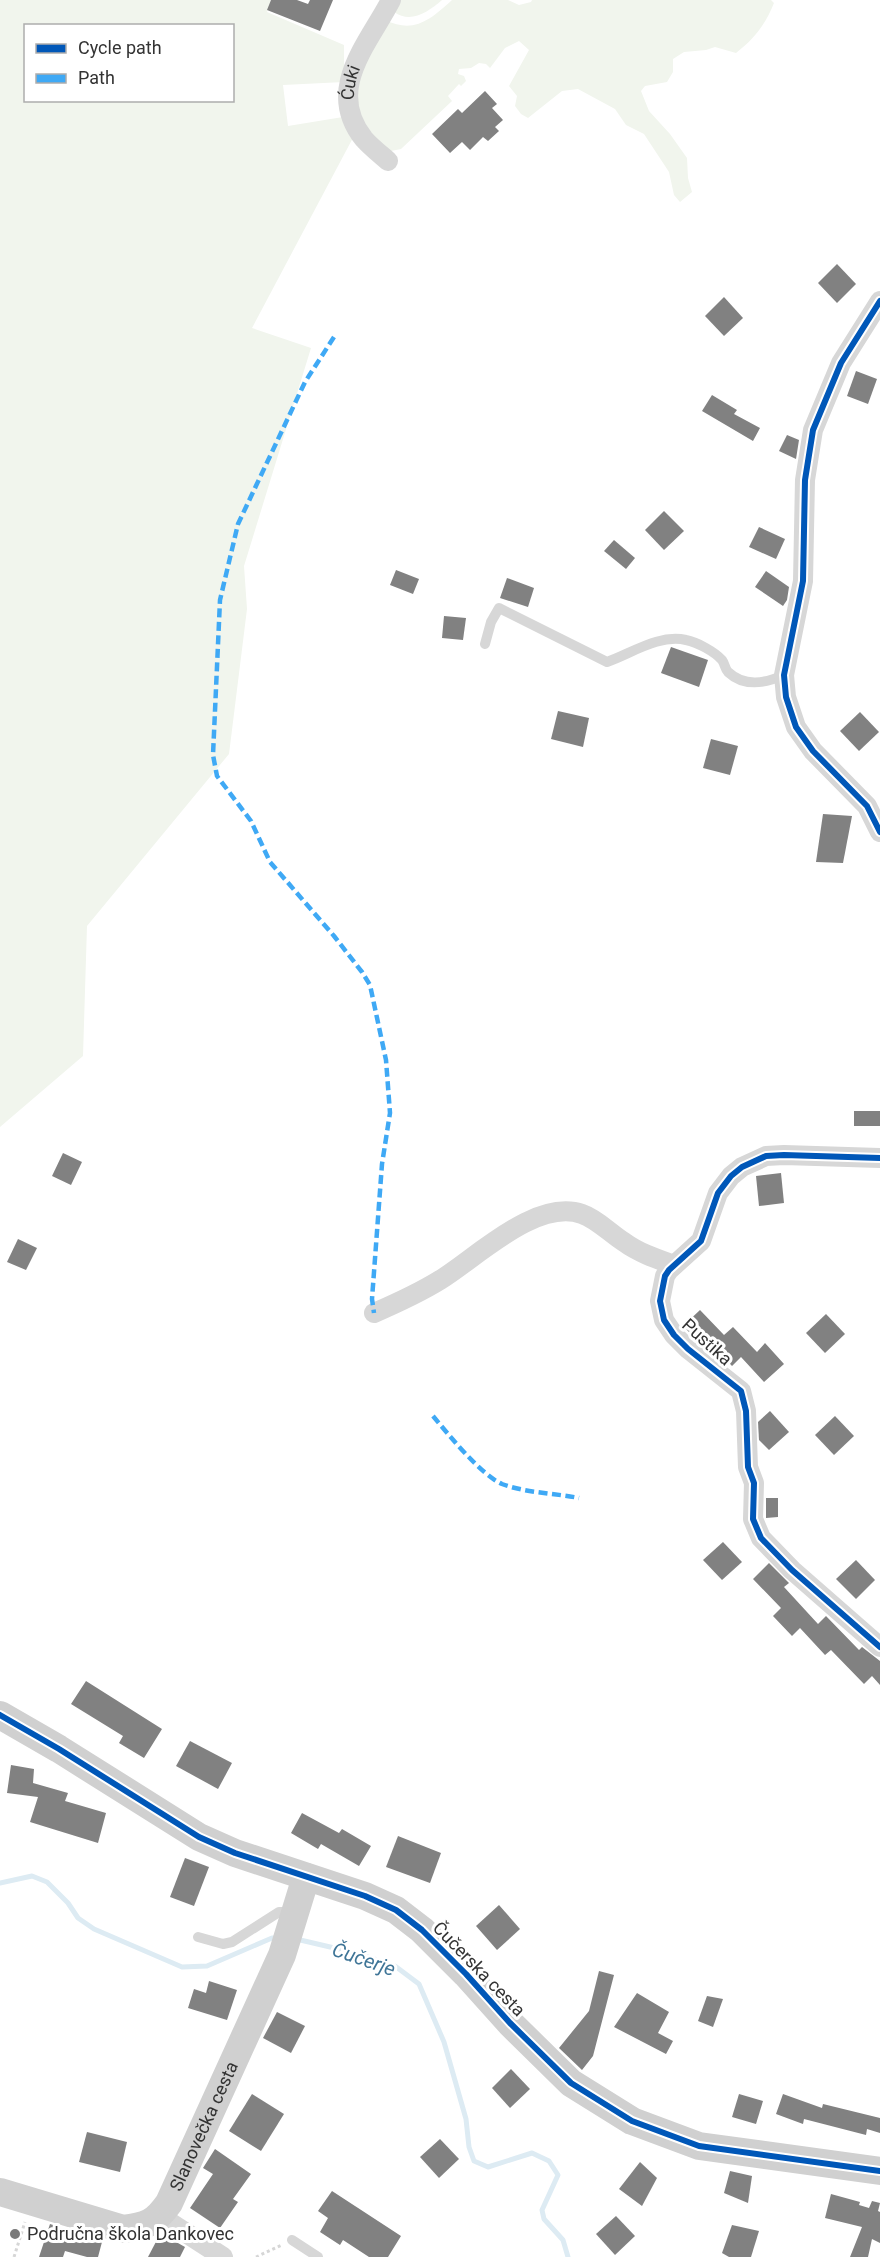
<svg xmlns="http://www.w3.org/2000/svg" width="880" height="2257" font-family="Roboto,sans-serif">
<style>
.green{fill:#f1f5ed;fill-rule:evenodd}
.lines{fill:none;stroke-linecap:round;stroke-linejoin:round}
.stream{stroke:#ddebf3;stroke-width:5}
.building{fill:#818181}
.path{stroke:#d6d6d6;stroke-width:3;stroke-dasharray:3 3;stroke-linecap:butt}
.lane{stroke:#d7d7d7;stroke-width:10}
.street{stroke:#d7d7d7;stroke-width:20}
.secondary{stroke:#d0d0d0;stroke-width:28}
.quiet{stroke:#3fa9f5;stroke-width:4.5;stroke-dasharray:9 4.5;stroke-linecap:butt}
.cycleway-casing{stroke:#fff;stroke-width:10}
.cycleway{stroke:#0057b8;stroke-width:6}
.poi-dot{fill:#7a7a7a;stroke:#fff;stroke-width:2}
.labels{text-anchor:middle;stroke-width:6;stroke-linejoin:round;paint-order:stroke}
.street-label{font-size:18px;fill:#333;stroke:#fff}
.poi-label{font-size:18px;fill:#333;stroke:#fff;text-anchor:start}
.water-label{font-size:20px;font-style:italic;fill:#3f7597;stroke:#fff}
</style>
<rect width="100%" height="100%" fill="#fff"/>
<g class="green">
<path d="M 0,0 L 271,0 L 267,12 L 344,45 L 344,82 L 283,85 L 288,126 L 343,117 L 355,134 L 252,328 L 311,348 L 244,566 L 247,609 L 229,754 L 87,926 L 83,1056 L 0,1127 ZM 26,26 L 232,26 L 232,100 L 26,100 Z"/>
<path d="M 396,0 L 442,0 C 428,12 411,24 394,12 Z"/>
<path d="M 452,0 L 508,0 L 519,5 L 531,2 L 532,0 L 771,0 L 774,3 C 765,25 755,38 736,53 L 715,47 L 706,50 L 684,52 L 673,59 L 673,72 L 667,82 L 645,86 L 641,91 L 649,111 L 670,134 L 687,158 L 688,178 L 692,192 L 680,202 L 674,195 L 669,172 L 644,134 L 626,125 L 615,109 L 578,89 L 562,91 L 528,118 L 521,114 L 515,106 L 517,96 L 509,86 L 529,50 L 519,41 L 505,48 L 490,68 L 486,64 L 479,63 L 471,68 L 459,69 L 458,74 L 464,76 L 466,81 L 461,86 L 459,84 L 448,96 L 452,101 L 401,149 L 391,151 L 370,140 L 352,95 L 385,20 C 414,34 430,20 452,0 Z"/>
</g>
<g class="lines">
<g class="stream">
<path d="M 0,1883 L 32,1876 L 47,1882 L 68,1903 L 78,1918 L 94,1929 L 182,1967 L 207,1966 L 272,1938 L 277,1938"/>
<path d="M 296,1939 L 360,1954 L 395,1966 L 419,1984 L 444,2042 L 466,2119 L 469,2147 L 474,2161 L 488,2167 L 532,2153 L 549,2161 L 558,2175 L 542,2210 L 544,2219 L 563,2240 L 568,2257"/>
</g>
</g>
<g class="building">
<path d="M 271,0 L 297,0 L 308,4 L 310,0 L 333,0 L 320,31 L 267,10 Z"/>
<path d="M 485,91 L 497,104 L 492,108 L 503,120 L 495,127 L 499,131 L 488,141 L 483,137 L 470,150 L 462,142 L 450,153 L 432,134 L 458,109 L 462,113 Z"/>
<path d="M 837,264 L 856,284 L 837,303 L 818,283 Z"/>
<path d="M 724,297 L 743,318 L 724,336 L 705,316 Z"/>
<path d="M 856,371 L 877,379 L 868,404 L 847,396 Z"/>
<path d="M 712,395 L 737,410 L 734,414 L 760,428 L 753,441 L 702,411 Z"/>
<path d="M 787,435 L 799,440 L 796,459 L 779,451 Z"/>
<path d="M 664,511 L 684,531 L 664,550 L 645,530 Z"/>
<path d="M 759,527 L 785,539 L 776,559 L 749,547 Z"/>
<path d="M 614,540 L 635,558 L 626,569 L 604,551 Z"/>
<path d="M 396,570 L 419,579 L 413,594 L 390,585 Z"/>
<path d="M 766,571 L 789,587 L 787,600 L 783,606 L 755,587 Z"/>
<path d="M 507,578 L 534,588 L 528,607 L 500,598 Z"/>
<path d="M 444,616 L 466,618 L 463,640 L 442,638 Z"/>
<path d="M 671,647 L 708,660 L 699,687 L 661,673 Z"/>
<path d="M 558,711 L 589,718 L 583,747 L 551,739 Z"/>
<path d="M 860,712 L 879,732 L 859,751 L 840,731 Z"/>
<path d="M 711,739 L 738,746 L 730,775 L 703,768 Z"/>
<path d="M 823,814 L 852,816 L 843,863 L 816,862 Z"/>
<rect x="854" y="1111" width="26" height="15"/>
<path d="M 63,1153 L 82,1162 L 71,1185 L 52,1176 Z"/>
<path d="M 781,1173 L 784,1203 L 759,1206 L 756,1176 Z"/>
<path d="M 18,1239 L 37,1248 L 26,1270 L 7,1262 Z"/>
<path d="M 700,1310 L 724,1335 L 733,1327 L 757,1352 L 765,1343 L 784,1364 L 764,1382 L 741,1357 L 732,1366 L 708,1340 L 703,1346 L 683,1326 Z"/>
<path d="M 826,1314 L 845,1334 L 825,1353 L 806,1333 Z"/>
<path d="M 770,1411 L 789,1432 L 769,1450 L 759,1440 L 758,1422 Z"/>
<path d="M 835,1416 L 854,1436 L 834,1455 L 815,1435 Z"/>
<path d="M 766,1498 L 778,1498 L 778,1517 L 766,1518 Z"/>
<path d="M 723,1542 L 742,1562 L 722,1580 L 703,1560 Z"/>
<path d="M 856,1560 L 875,1580 L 856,1599 L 836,1579 Z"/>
<path d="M 769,1563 L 789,1583 L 784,1587 L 818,1624 L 826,1616 L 859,1650 L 862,1647 L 880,1661 L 880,1685 L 872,1676 L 864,1684 L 831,1650 L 825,1655 L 800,1628 L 792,1636 L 773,1616 L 781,1608 L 753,1579 Z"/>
<path d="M 86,1681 L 162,1729 L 144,1758 L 119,1743 L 123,1736 L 71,1704 Z"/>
<path d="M 190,1741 L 232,1763 L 218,1789 L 176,1766 Z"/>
<path d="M 11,1765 L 34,1769 L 33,1783 L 68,1793 L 65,1801 L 106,1813 L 98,1843 L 30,1822 L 38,1797 L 7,1793 Z"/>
<path d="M 302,1813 L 339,1833 L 342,1829 L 371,1846 L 359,1866 L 321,1844 L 318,1849 L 291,1833 Z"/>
<path d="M 398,1836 L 441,1853 L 430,1883 L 386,1867 Z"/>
<path d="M 185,1858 L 209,1867 L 194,1906 L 170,1897 Z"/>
<path d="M 499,1905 L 520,1929 L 497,1950 L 476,1926 Z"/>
<path d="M 599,1971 L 614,1975 L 593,2056 L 582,2070 L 559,2048 L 589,2011 Z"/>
<path d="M 209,1981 L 237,1990 L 227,2020 L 188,2008 L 194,1989 L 206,1993 Z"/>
<path d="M 637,1993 L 669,2012 L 658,2033 L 673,2041 L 666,2054 L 614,2027 Z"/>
<path d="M 707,1996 L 723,1999 L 713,2027 L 698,2021 Z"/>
<path d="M 277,2012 L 305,2026 L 291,2053 L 263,2038 Z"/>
<path d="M 511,2069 L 530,2089 L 510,2108 L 492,2088 Z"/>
<path d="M 252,2094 L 284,2114 L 261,2151 L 229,2131 Z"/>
<path d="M 739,2094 L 763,2101 L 756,2124 L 732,2117 Z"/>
<path d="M 783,2094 L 822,2108 L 823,2104 L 880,2118 L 880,2133 L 867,2129 L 866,2135 L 804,2119 L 803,2124 L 776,2114 Z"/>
<path d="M 87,2132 L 127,2142 L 120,2172 L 79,2162 Z"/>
<path d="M 440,2139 L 459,2159 L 439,2178 L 420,2157 Z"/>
<path d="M 215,2149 L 251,2174 L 233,2199 L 238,2202 L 220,2228 L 190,2208 L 213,2174 L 203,2168 Z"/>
<path d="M 640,2162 L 657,2178 L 642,2206 L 619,2189 Z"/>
<path d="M 730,2171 L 752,2176 L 748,2203 L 724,2193 Z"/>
<path d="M 332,2191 L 401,2236 L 388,2257 L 369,2257 L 343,2240 L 340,2245 L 320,2232 L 328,2218 L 318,2211 Z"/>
<path d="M 831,2194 L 860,2202 L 859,2205 L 869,2208 L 872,2201 L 880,2203 L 878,2211 L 880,2212 L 880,2243 L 872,2239 L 868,2257 L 850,2257 L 862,2227 L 825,2218 Z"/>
<path d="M 616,2216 L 635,2236 L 615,2255 L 596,2234 Z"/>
<path d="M 50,2224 L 72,2231 L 72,2233 L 102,2242 L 98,2257 L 87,2257 L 65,2251 L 63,2257 L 39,2257 Z"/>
<path d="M 732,2225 L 759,2231 L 751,2257 L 729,2257 L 722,2253 Z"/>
<path d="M 162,2234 L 185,2247 L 180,2257 L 148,2257 L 159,2236 Z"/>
</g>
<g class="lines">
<g class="path">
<path d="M 14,2257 L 25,2222"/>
<path d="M 256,2257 L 282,2245"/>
</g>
<g class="lane">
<path d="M 485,644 L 491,622 L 499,608 L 607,662 C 632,653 659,634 686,640 C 697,642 715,652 722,660 C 725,664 725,669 728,672 C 745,688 766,683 784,675"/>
<path d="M 198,1937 L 223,1944 L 232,1942 L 279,1912 L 293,1912"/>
<path d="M 292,2240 L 318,2257"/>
</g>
<g class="street">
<path id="s1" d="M 388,161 C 380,154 371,147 364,139 C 324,89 369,43 391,0"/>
<path d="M 880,301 L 841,363 L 813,430 L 805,480 L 803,581 L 784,675 L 786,697 L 796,727 L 813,751 L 867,806 L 880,832"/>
<path d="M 880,1158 L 784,1155 L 766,1156 L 742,1167 L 731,1176 L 718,1193 L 701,1241 L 669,1270 L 665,1276 L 660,1301 L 664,1320 L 674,1335 L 688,1349 L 741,1391 L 746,1411 L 748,1467 L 754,1483 L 753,1519 L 761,1538 L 792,1570 L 880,1647"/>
<path d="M 374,1313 C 397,1303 419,1293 440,1280 C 476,1258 536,1198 582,1214 C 597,1219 611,1234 624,1242 C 639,1253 657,1259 674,1265"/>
<path d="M 160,2216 L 223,2257"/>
</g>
<g class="secondary">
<path d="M 0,1715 L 59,1749 L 199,1837 L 235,1853 L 365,1896 L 396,1910 L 422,1930 L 466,1974 L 510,2023 L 571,2083 L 632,2121 L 699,2146 L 880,2171"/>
<path id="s2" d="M 0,2192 L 123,2229 C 147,2226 155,2223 169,2203 L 282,1955 L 306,1877"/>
</g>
<g class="quiet">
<path d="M 334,337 L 305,382 L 238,524 L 220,600 L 213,755 L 217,776 L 251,821 L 270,862 L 334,936 L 362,972 L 370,985 L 386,1060 L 390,1113 L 382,1164 L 372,1299 L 374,1313"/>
<path d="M 433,1416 C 448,1434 481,1475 502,1484 C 526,1493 554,1493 579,1498"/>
</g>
<defs>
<g id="cycleway">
<path d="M 880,301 L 841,363 L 813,430 L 805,480 L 803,581 L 784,675 L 786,697 L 796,727 L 813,751 L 867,806 L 880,832"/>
<path d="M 880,1158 L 784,1155 L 766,1156 L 742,1167 L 731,1176 L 718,1193 L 701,1241 L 669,1270 L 665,1276 L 660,1301 L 664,1320 L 674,1335 L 688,1349 L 741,1391 L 746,1411 L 748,1467 L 754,1483 L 753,1519 L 761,1538 L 792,1570 L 880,1647"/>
<path d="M 0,1715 L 59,1749 L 199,1837 L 235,1853 L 365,1896 L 396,1910 L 422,1930 L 466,1974 L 510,2023 L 571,2083 L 632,2121 L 699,2146 L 880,2171"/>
</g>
</defs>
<use href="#cycleway" class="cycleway-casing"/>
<use href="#cycleway" class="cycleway"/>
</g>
<circle class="poi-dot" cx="15" cy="2234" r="6"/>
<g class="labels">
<g class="street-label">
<text dy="6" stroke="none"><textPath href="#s1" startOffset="93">Ćuki</textPath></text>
<text transform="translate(707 1342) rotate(42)" y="6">Pustika</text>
<text transform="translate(479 1969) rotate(46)" y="6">Čučerska cesta</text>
<text dy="6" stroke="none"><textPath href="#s2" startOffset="268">Slanovečka cesta</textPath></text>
</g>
<g class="poi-label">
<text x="27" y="2240">Područna škola Dankovec</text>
</g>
<g class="water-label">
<text transform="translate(364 1959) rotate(19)" y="7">Čučerje</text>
</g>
</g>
<rect x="24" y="24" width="210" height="78" fill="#ffffff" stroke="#adadad" stroke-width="1.5"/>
<rect x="36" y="44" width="30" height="9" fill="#0057b8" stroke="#adadad" stroke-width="1.5"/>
<text x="78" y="54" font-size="18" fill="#333333">Cycle path</text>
<rect x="36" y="74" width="30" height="9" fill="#3fa9f5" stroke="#adadad" stroke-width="1.5"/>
<text x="78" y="84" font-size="18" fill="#333333">Path</text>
</svg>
